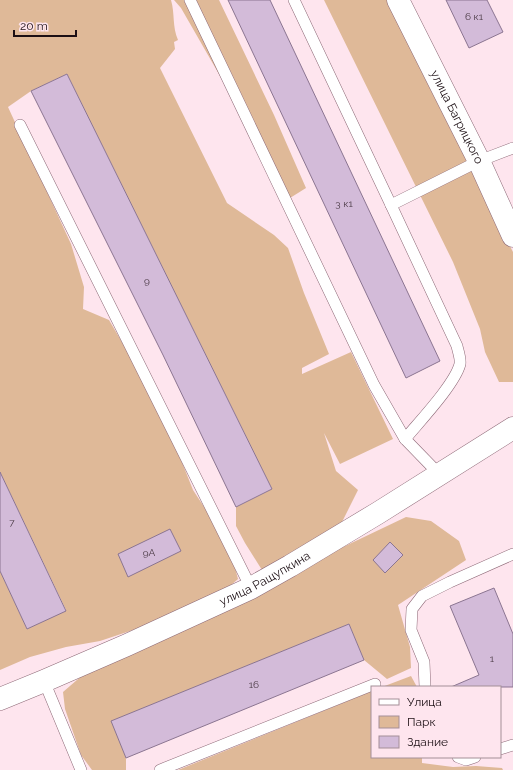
<svg xmlns="http://www.w3.org/2000/svg" width="513" height="770" font-family="Raleway,sans-serif">
<style>
.green{fill:#dfb998}
.building{fill:#d3bbd9;stroke:#8b7591}
.lines{fill:none;stroke-linecap:round;stroke-linejoin:round}
.lane-casing{stroke:#8d6977;stroke-width:12}
.street-casing{stroke:#8d6977;stroke-width:23}
.lane{stroke:#fff;stroke-width:11}
.street{stroke:#fff;stroke-width:22}
.labels{text-anchor:middle;stroke-width:3;stroke-linejoin:round;paint-order:stroke}
.number-label{font-size:10px;fill:#4a3a45}
.street-label{font-size:12px;fill:#1c0f14;stroke:#fee5ee}
</style>
<rect width="100%" height="100%" fill="#fee5ee"/>
<g class="green">
<path d="M 0,0 L 171,0 C 175,13 172,27 178,40 L 174,42 L 175,49 L 160,68 L 227,203 L 274,235 L 288,248 L 304,293 L 329,354 L 302,368 L 302,374 L 351,352 L 393,439 L 340,464 L 324,433 L 336,471 L 358,490 L 342,522 L 284,561 L 262,570 L 245,543 L 236,526 L 236,507 L 272,489 L 67,74 L 31,91 L 8,107 L 71,244 L 84,287 L 83,309 L 109,320 L 160,407 L 193,490 L 229,545 L 238,579 L 214,600 L 139,628 L 100,641 L 66,647 L 30,657 L 0,670 L 0,571 L 27,629 L 66,610 L 0,472 Z"/>
<path d="M 174,0 L 219,0 L 274,115 L 306,188 L 290,198 L 181,8 Z"/>
<path d="M 324,0 L 388,0 L 482,192 L 513,252 L 513,382 L 499,382 L 485,352 L 480,329 L 453,262 Z"/>
<path d="M 406,517 L 431,521 L 459,541 L 466,560 L 398,605 L 410,647 L 411,668 L 387,679 L 364,660 L 349,624 L 112,721 L 126,758 L 126,770 L 92,770 L 81,755 L 65,709 L 63,692 L 92,667 Z"/>
<path d="M 411,676 L 417,687 L 382,687 Z"/>
<path d="M 372,691 L 372,757 L 422,757 L 422,763 L 453,767 L 476,766 L 502,768 L 503,770 L 178,770 Z"/>
</g>
<g class="building">
<path d="M 228,0 L 270,0 L 440,361 L 406,378 Z"/>
<path d="M 446,0 L 487,0 L 503,32 L 469,48 Z"/>
<path d="M 67,74 L 272,489 L 236,507 L 163,355 L 31,91 Z"/>
<path d="M 0,472 L 66,611 L 27,629 L 0,571 Z"/>
<path d="M 170,529 L 181,551 L 128,577 L 118,554 Z"/>
<path d="M 390,542 L 403,555 L 385,573 L 373,560 Z"/>
<path d="M 494,588 L 513,634 L 513,687 L 451,687 L 479,675 L 450,606 Z"/>
<path d="M 349,624 L 364,660 L 126,758 L 111,721 Z"/>
</g>
<g class="lines">
<defs>
<g id="lane">
<path d="M 190,0 L 374,385 L 405,439 C 419,422 455,384 460,364 C 461,359 458,351 457,346 L 391,205 L 479,161 L 513,148"/>
<path d="M 294,0 L 391,205"/>
<path d="M 20,125 L 251,588"/>
<path d="M 405,439 L 439,474"/>
<path d="M 44,681 L 81,770"/>
<path d="M 425,687 L 424,662 L 411,630 L 412,609 L 422,596 L 450,582 L 513,554"/>
<path d="M 500,749 L 513,745"/>
<path d="M 458,757 L 466,760 L 475,757"/>
<path d="M 160,770 L 375,684"/>
</g>
<g id="street">
<path id="s1" d="M 398,0 L 479,161 L 513,236"/>
<path id="s2" d="M 0,699 L 44,681 L 127,645 L 251,588 L 290,566 L 378,513 L 513,428"/>
</g>
</defs>
<use href="#lane" class="lane-casing"/>
<use href="#street" class="street-casing"/>
<use href="#lane" class="lane"/>
<use href="#street" class="street"/>
</g>
<g class="labels">
<g class="number-label">
<text x="474" y="20">6 к1</text>
<text x="344" y="207">3 к1</text>
<text x="147" y="284">9</text>
<text x="12" y="526">7</text>
<text x="149" y="556">9А</text>
<text x="492" y="662">1</text>
<text x="254" y="688">16</text>
</g>
<g class="street-label">
<text dy="4" stroke="none"><textPath href="#s1" startOffset="131">улица Багрицкого</textPath></text>
<text dy="4" stroke="none"><textPath href="#s2" startOffset="291">улица Ращупкина</textPath></text>
</g>
</g>
<rect x="371" y="686" width="130" height="72" fill="#fee5ee" stroke="#a48f97"/>
<rect x="379" y="699" width="20" height="6" fill="#ffffff" stroke="#a48f97"/>
<text x="407" y="706" font-size="12" fill="#1c0f14">Улица</text>
<rect x="379" y="716" width="20" height="12" fill="#dfb998" stroke="#a48f97"/>
<text x="407" y="726" font-size="12" fill="#1c0f14">Парк</text>
<rect x="379" y="736" width="20" height="12" fill="#d3bbd9" stroke="#a48f97"/>
<text x="407" y="746" font-size="12" fill="#1c0f14">Здание</text>
<path d="M14 30v6h62v-6" fill="none" stroke="#1c0f14" stroke-width="2"/>
<text x="20" y="30" font-size="12" fill="#1c0f14" stroke="#fee5ee" stroke-width="3" paint-order="stroke">20 m</text>
</svg>
